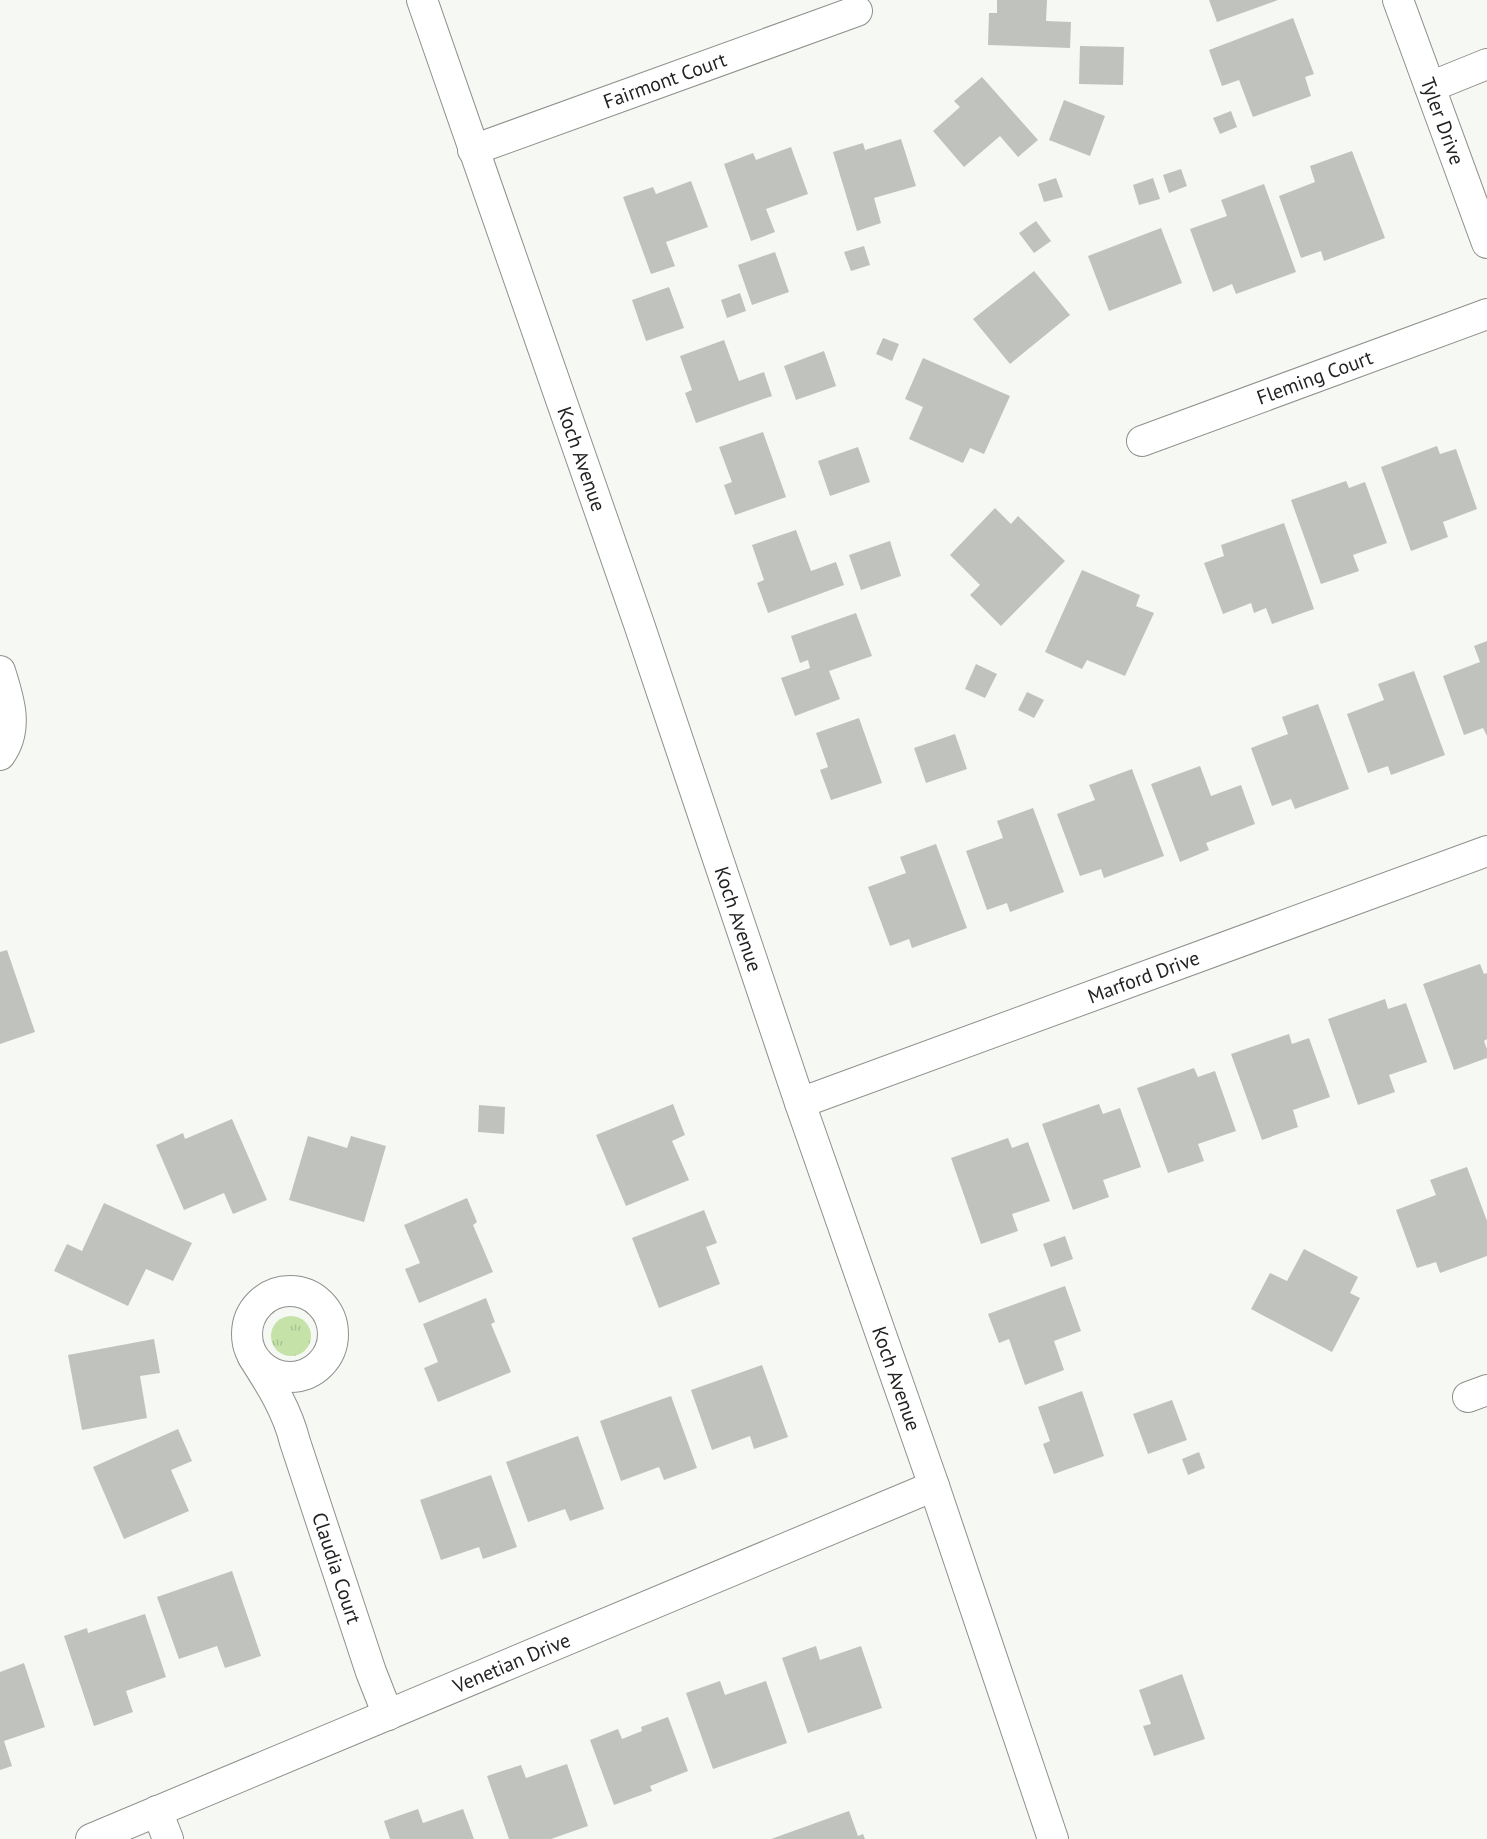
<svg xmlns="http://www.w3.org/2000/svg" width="1487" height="1839" font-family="'PT Sans',sans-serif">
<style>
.grass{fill:url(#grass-tufts)}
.building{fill:#c0c2be}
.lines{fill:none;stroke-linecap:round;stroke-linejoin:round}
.minor-casing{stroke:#8e908c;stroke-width:32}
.minor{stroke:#fff;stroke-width:30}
.labels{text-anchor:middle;stroke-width:6;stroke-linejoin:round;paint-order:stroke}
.street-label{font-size:20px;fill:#222321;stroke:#fff}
</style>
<defs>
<pattern id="grass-tufts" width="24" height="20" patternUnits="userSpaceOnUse" patternTransform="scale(1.5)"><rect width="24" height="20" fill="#c5e2a9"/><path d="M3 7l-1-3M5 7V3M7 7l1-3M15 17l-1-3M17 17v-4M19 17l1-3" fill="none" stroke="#a9c291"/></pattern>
</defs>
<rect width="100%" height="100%" fill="#f5f8f3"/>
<circle class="grass" cx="291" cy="1336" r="20"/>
<g class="building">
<path d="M 997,0 L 1047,0 L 1046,21 L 1071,22 L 1070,48 L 988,45 L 989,13 L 997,13 Z"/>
<path d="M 1209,0 L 1278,0 L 1217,22 Z"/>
<path d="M 1293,18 L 1314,74 L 1305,77 L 1311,96 L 1253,117 L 1239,80 L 1222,86 L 1209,50 Z"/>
<path d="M 1080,46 L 1124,47 L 1123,85 L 1079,84 Z"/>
<path d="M 982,77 L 1038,140 L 1018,157 L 1000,136 L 964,167 L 933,131 L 960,107 L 954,101 Z"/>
<path d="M 1064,100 L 1105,116 L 1090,156 L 1049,140 Z"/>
<path d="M 1231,111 L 1237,127 L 1220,134 L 1213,118 Z"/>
<path d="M 901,139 L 916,186 L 874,198 L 881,223 L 857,231 L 833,152 L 863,143 L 865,150 Z"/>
<path d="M 791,147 L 808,194 L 766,209 L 775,232 L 751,241 L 724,164 L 753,153 L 756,160 Z"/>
<path d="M 1352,151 L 1385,238 L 1324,261 L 1321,251 L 1301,258 L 1279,196 L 1315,182 L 1310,166 Z"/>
<path d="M 1181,169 L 1187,186 L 1169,193 L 1163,175 Z"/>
<path d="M 1056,178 L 1063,197 L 1044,202 L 1038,184 Z"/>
<path d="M 1153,178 L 1160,199 L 1139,205 L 1133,185 Z"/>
<path d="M 691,181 L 708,227 L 666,242 L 675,266 L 651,274 L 623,197 L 653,187 L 656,194 Z"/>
<path d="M 1264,184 L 1296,272 L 1236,294 L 1232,284 L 1213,292 L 1190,229 L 1227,216 L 1221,200 Z"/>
<path d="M 1036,221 L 1051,241 L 1034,253 L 1019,233 Z"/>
<path d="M 1161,228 L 1182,283 L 1109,311 L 1088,256 Z"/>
<path d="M 864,246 L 870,265 L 851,271 L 844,252 Z"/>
<path d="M 775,252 L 789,292 L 752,305 L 738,265 Z"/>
<path d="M 1034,271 L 1070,315 L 1010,364 L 973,319 Z"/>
<path d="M 669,287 L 684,328 L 646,341 L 632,300 Z"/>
<path d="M 740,293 L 746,311 L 727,318 L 721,300 Z"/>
<path d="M 883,338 L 899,344 L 892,361 L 876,354 Z"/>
<path d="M 724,340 L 739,381 L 764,372 L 772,396 L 696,423 L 685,393 L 692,390 L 680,356 Z"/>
<path d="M 824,351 L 836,386 L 796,400 L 784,366 Z"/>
<path d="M 923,358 L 1010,396 L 984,454 L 970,448 L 963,463 L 909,439 L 923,407 L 905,399 Z"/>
<path d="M 763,432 L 786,497 L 735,515 L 724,485 L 732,482 L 719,447 Z"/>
<path d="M 1437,446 L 1440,454 L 1456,449 L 1477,509 L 1443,522 L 1448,537 L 1411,551 L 1381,467 Z"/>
<path d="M 858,447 L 870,482 L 830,496 L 818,461 Z"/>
<path d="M 1346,481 L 1349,488 L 1365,482 L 1387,543 L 1353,555 L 1359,571 L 1321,584 L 1291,500 Z"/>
<path d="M 995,508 L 1011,524 L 1018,516 L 1065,561 L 1001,626 L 970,595 L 980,585 L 950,555 Z"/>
<path d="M 1284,523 L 1314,609 L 1272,624 L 1266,608 L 1254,613 L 1251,603 L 1223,614 L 1204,563 L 1224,556 L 1221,545 Z"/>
<path d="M 796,530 L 811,571 L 836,562 L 844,585 L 768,613 L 757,583 L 764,580 L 752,545 Z"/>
<path d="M 890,541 L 901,576 L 861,590 L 849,555 Z"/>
<path d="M 1082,570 L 1140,595 L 1136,606 L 1154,613 L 1125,676 L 1087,660 L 1082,669 L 1045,652 Z"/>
<path d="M 856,613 L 872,656 L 829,671 L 840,699 L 795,716 L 781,678 L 810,668 L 808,660 L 800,663 L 791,636 Z"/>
<path d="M 1487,641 L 1487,736 L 1483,728 L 1464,735 L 1443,676 L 1480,662 L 1474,646 Z"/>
<path d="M 976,664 L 997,674 L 985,698 L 965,689 Z"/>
<path d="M 1414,671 L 1445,755 L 1391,775 L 1388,766 L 1368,773 L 1347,714 L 1384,700 L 1378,684 Z"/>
<path d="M 1027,692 L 1044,700 L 1034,718 L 1018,710 Z"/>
<path d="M 1318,704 L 1349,789 L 1295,809 L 1291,799 L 1272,806 L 1251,748 L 1288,734 L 1282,717 Z"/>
<path d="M 859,718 L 882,783 L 831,800 L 820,770 L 828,767 L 816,733 Z"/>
<path d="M 955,734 L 967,769 L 926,783 L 914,748 Z"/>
<path d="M 1200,766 L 1211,796 L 1241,785 L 1255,824 L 1206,843 L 1209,850 L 1180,862 L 1151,784 Z"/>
<path d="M 1132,769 L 1164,856 L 1104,878 L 1101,869 L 1080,876 L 1057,814 L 1095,800 L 1089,785 Z"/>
<path d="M 1033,808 L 1064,892 L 1010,912 L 1007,903 L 987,910 L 966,851 L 1003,838 L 997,821 Z"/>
<path d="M 936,844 L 967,928 L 912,948 L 909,939 L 890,946 L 868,887 L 906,873 L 900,857 Z"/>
<path d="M 7,950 L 35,1032 L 0,1044 L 0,952 Z"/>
<path d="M 1480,964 L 1484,974 L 1487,973 L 1487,1039 L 1484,1041 L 1487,1049 L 1487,1058 L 1454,1070 L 1423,984 Z"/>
<path d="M 1385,999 L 1388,1009 L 1406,1003 L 1427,1062 L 1389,1075 L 1395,1092 L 1358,1105 L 1328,1019 Z"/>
<path d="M 1289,1034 L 1292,1044 L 1309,1038 L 1330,1097 L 1293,1110 L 1298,1127 L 1262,1140 L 1231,1054 Z"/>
<path d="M 1194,1068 L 1198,1077 L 1215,1071 L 1236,1131 L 1198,1144 L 1204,1161 L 1168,1173 L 1137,1088 Z"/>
<path d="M 673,1104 L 685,1135 L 672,1141 L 689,1180 L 626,1206 L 596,1135 Z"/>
<path d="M 1099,1104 L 1103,1114 L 1120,1108 L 1141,1167 L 1103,1180 L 1109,1197 L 1073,1210 L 1042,1124 Z"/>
<path d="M 479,1105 L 505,1107 L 504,1134 L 478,1132 Z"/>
<path d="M 232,1119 L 267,1200 L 233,1214 L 224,1193 L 184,1210 L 156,1145 L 183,1133 L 185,1139 Z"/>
<path d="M 308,1136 L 347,1148 L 351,1136 L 386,1146 L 364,1222 L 289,1200 Z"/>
<path d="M 1008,1138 L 1012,1148 L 1028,1142 L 1050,1201 L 1012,1214 L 1018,1231 L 981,1244 L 951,1158 Z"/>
<path d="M 1467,1167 L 1487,1221 L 1487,1256 L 1440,1273 L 1436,1262 L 1417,1268 L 1396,1210 L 1436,1195 L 1430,1180 Z"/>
<path d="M 467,1198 L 477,1222 L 473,1225 L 493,1272 L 419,1303 L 405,1269 L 420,1263 L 404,1225 Z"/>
<path d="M 104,1203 L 192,1243 L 173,1281 L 146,1269 L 128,1306 L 54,1271 L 67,1244 L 82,1251 Z"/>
<path d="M 704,1210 L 717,1243 L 706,1247 L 720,1284 L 659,1308 L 632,1238 Z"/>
<path d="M 1065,1236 L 1073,1259 L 1051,1267 L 1043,1244 Z"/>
<path d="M 1304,1249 L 1358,1277 L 1350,1293 L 1360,1298 L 1332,1352 L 1251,1309 L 1270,1273 L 1287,1281 Z"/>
<path d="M 1065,1286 L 1081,1331 L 1054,1341 L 1064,1370 L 1025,1385 L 1009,1339 L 999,1343 L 988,1314 Z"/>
<path d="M 486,1298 L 495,1322 L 491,1324 L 511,1372 L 438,1402 L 424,1368 L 438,1362 L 423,1324 Z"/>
<path d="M 154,1339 L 160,1373 L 140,1376 L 147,1418 L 82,1430 L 68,1355 Z"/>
<path d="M 762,1365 L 788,1437 L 754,1449 L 750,1436 L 712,1450 L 691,1390 Z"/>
<path d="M 1082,1391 L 1104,1456 L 1054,1474 L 1043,1444 L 1050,1441 L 1038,1407 Z"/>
<path d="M 671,1396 L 697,1468 L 664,1480 L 659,1467 L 621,1481 L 600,1421 Z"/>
<path d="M 1172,1400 L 1187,1440 L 1148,1454 L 1133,1414 Z"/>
<path d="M 178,1429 L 192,1461 L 171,1470 L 189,1511 L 124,1539 L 93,1467 Z"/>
<path d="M 578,1436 L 604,1509 L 570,1521 L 565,1509 L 528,1522 L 506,1462 Z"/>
<path d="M 1199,1452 L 1205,1468 L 1188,1475 L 1182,1459 Z"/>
<path d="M 491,1475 L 517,1547 L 483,1559 L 479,1547 L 441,1560 L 420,1500 Z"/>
<path d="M 232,1571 L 261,1656 L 225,1668 L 217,1646 L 179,1659 L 157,1597 Z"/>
<path d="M 145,1614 L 166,1677 L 126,1691 L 133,1712 L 94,1726 L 64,1636 L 87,1628 L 88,1633 Z"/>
<path d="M 816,1646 L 820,1660 L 861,1646 L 882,1708 L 808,1733 L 782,1658 Z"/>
<path d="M 24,1663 L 45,1727 L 4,1741 L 12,1766 L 0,1770 L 0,1672 Z"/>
<path d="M 1182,1674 L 1205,1739 L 1154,1756 L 1143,1726 L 1151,1724 L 1139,1690 Z"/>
<path d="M 720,1681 L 725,1695 L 766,1681 L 787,1743 L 713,1769 L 686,1693 Z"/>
<path d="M 668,1717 L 688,1771 L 650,1786 L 652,1791 L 614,1805 L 590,1740 L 618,1729 L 622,1739 L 642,1731 L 641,1727 Z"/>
<path d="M 567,1764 L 588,1826 L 551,1839 L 509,1839 L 487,1776 L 521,1765 L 526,1778 Z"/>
<path d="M 418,1809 L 423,1823 L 463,1809 L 474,1839 L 390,1839 L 384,1821 Z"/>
<path d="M 849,1811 L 858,1836 L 863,1834 L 865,1839 L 771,1839 Z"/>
</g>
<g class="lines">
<defs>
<g id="minor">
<path id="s1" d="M 422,0 L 639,624 L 800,1103 L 934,1486 L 1053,1839"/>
<path id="s2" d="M 1398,0 L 1487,243"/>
<path d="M 1430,87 L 1487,64"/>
<path id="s3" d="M 473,150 L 857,11"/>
<path id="s4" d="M 1142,441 L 1487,314"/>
<path d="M 0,671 C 9,699 19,729 0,755"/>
<path id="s5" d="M 800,1103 L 1487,851"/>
<circle cx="290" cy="1334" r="43"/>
<path id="s6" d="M 253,1357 C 271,1385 287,1410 295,1442 L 371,1672 L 388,1715"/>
<path d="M 1468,1397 L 1487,1390"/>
<path d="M 157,1811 L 168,1839"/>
<path id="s7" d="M 91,1839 L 934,1486"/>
</g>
</defs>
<use href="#minor" class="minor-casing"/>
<use href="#minor" class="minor"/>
</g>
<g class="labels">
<g class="street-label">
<text dy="7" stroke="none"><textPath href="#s3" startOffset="204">Fairmont Court</textPath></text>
<text dy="7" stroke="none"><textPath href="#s2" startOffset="129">Tyler Drive</textPath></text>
<text dy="7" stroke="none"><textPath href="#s4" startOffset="184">Fleming Court</textPath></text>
<text dy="7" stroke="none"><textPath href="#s1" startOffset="486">Koch Avenue</textPath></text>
<text dy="7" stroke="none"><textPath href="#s1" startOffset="972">Koch Avenue</textPath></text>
<text dy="7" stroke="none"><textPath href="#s5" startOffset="366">Marford Drive</textPath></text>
<text dy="7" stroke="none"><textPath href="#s1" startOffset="1458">Koch Avenue</textPath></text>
<text dy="7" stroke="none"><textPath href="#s6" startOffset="228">Claudia Court</textPath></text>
<text dy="7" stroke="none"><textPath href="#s7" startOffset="456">Venetian Drive</textPath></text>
</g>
</g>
</svg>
